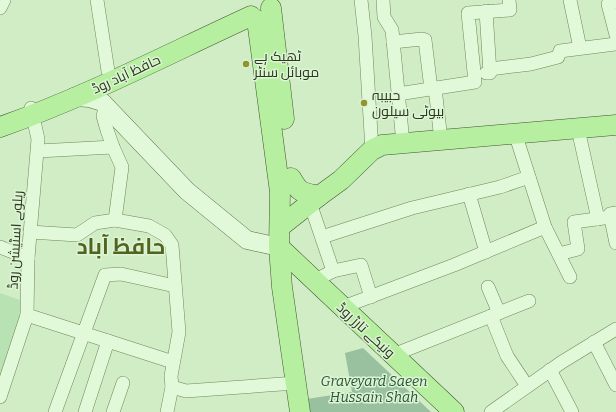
<svg xmlns="http://www.w3.org/2000/svg" width="616" height="412" font-family="Bitter,Cairo,serif">
<style>
.farmland{fill:#b9e2b3}
.cemetery{fill:#99c09f}
.lines{fill:none;stroke-linecap:round;stroke-linejoin:round}
.street-casing{stroke:#6f885c;stroke-width:14}
.secondary-casing{stroke:#536a3f;stroke-width:19}
.primary-casing{stroke:#435630;stroke-width:21}
.street{stroke:#e1f8d9;stroke-width:13}
.secondary{stroke:#e1f8d9;stroke-width:18}
.primary{stroke:#b5ef9f;stroke-width:20}
.poi-dot{fill:#92952e;stroke:#ddf5d5;stroke-width:1.5}
.labels{text-anchor:middle;stroke-width:3;stroke-linejoin:round;paint-order:stroke}
.poi-label{font-size:14px;fill:#2b381f;stroke:#ddf5d5;text-anchor:start}
.street-label{font-size:14px;fill:#2b381f;stroke:#ddf5d5}
.park-label{font-size:14px;font-style:italic;fill:#275434;stroke:#ddf5d5}
.town-label{font-size:22px;font-weight:bold;fill:#536420;stroke:#ddf5d5}
</style>
<rect width="100%" height="100%" fill="#d0edc6"/>
<path class="farmland" d="M 0,293 L 20,300 L 22,312 L 0,377 Z"/>
<path class="cemetery" d="M 363,348 L 431,412 L 308,412 L 307,399 L 352,392 L 345,353 Z"/>
<g class="lines">
<defs>
<g id="street">
<path d="M 97,0 L 108,71"/>
<path d="M 361,0 L 365,36 L 372,150"/>
<path d="M 383,0 L 384,17 L 392,30 L 403,143"/>
<path d="M 570,0 L 580,48"/>
<path d="M 616,2 L 608,4 L 616,35"/>
<path d="M 0,8 L 4,0"/>
<path d="M 486,11 L 490,73 L 486,73"/>
<path d="M 393,42 L 422,39 L 425,40 L 431,89"/>
<path d="M 490,69 L 531,64 L 558,57 L 560,51 L 616,44"/>
<path d="M 435,88 L 441,140"/>
<path d="M 398,94 L 475,82 L 468,13 L 510,10 L 509,0"/>
<path d="M 106,105 L 103,116 L 107,130 L 113,147 L 122,167 L 115,220"/>
<path d="M 578,129 L 598,219"/>
<path d="M 515,133 L 545,227 L 570,277"/>
<path d="M 38,151 L 113,147"/>
<path d="M 469,194 L 486,252"/>
<path d="M 310,203 L 333,271"/>
<path d="M 616,213 L 610,214 L 616,243"/>
<path d="M 30,232 L 77,235 L 95,223 L 115,220 L 149,226 L 165,235 L 172,245 L 179,332 L 171,376 L 172,387 L 167,412"/>
<path d="M 322,237 L 412,208 L 500,187 L 529,177"/>
<path d="M 0,247 L 28,258"/>
<path d="M 559,254 L 578,249 L 574,222 L 611,217"/>
<path d="M 314,281 L 333,271 L 361,265 L 371,297"/>
<path d="M 488,287 L 499,313"/>
<path d="M 343,307 L 454,265 L 545,227"/>
<path d="M 27,315 L 173,362"/>
<path d="M 491,316 L 507,356 L 527,386"/>
<path d="M 594,342 L 616,385"/>
<path d="M 393,355 L 529,301"/>
<path d="M 550,370 L 572,412"/>
<path d="M 172,387 L 186,391 L 296,383"/>
<path d="M 0,397 L 27,315 L 28,258 L 38,139 L 31,108"/>
<path d="M 55,412 L 105,275 L 121,274 L 175,286"/>
<path d="M 85,412 L 108,341"/>
<path d="M 113,412 L 123,383"/>
<path d="M 491,412 L 562,362 L 616,329"/>
</g>
<path id="secondary" d="M 74,97 L 89,98 L 102,102 L 187,191 L 247,240 L 279,247"/>
<g id="primary">
<path d="M 271,8 L 284,119"/>
<path d="M 257,20 L 280,192 L 279,247 L 282,287 L 300,412"/>
<path d="M 0,127 C 86,97 168,54 251,16"/>
<path d="M 291,178 C 300,194 302,192 319,196"/>
<path d="M 281,226 L 319,196 L 341,180 L 372,150 L 382,145 L 616,125"/>
<path d="M 279,247 L 454,412"/>
</g>
</defs>
<use href="#street" class="street-casing"/>
<use href="#secondary" class="secondary-casing"/>
<use href="#primary" class="primary-casing"/>
<use href="#street" class="street"/>
<use href="#secondary" class="secondary"/>
<use href="#primary" class="primary"/>
</g>
<g class="poi-dot">
<circle cx="246" cy="64" r="4"/>
<circle cx="364" cy="103" r="4"/>
</g>
<g class="labels">
<g class="poi-label">
<text x="254" y="61">ٹھیک ہے<tspan x="254" dy="16">موبائل سنٹر</tspan></text>
<text x="372" y="100">حبیبہ<tspan x="372" dy="16">بیوٹی سیلون</tspan></text>
</g>
<g class="street-label">
<text transform="translate(126 74) rotate(-25)" y="5">حافظ آباد روڈ</text>
<text transform="translate(15 240) rotate(-87)" y="5">ریلوے اسٹیشن روڈ</text>
<text transform="translate(366 330) rotate(43)" y="5">ونیکے تارڑ روڈ</text>
</g>
<g class="park-label">
<text x="374" y="386">Graveyard Saeen<tspan x="374" dy="16">Hussain Shah</tspan></text>
</g>
<g class="town-label">
<text x="121" y="254">حافظ آباد</text>
</g>
</g>
</svg>
